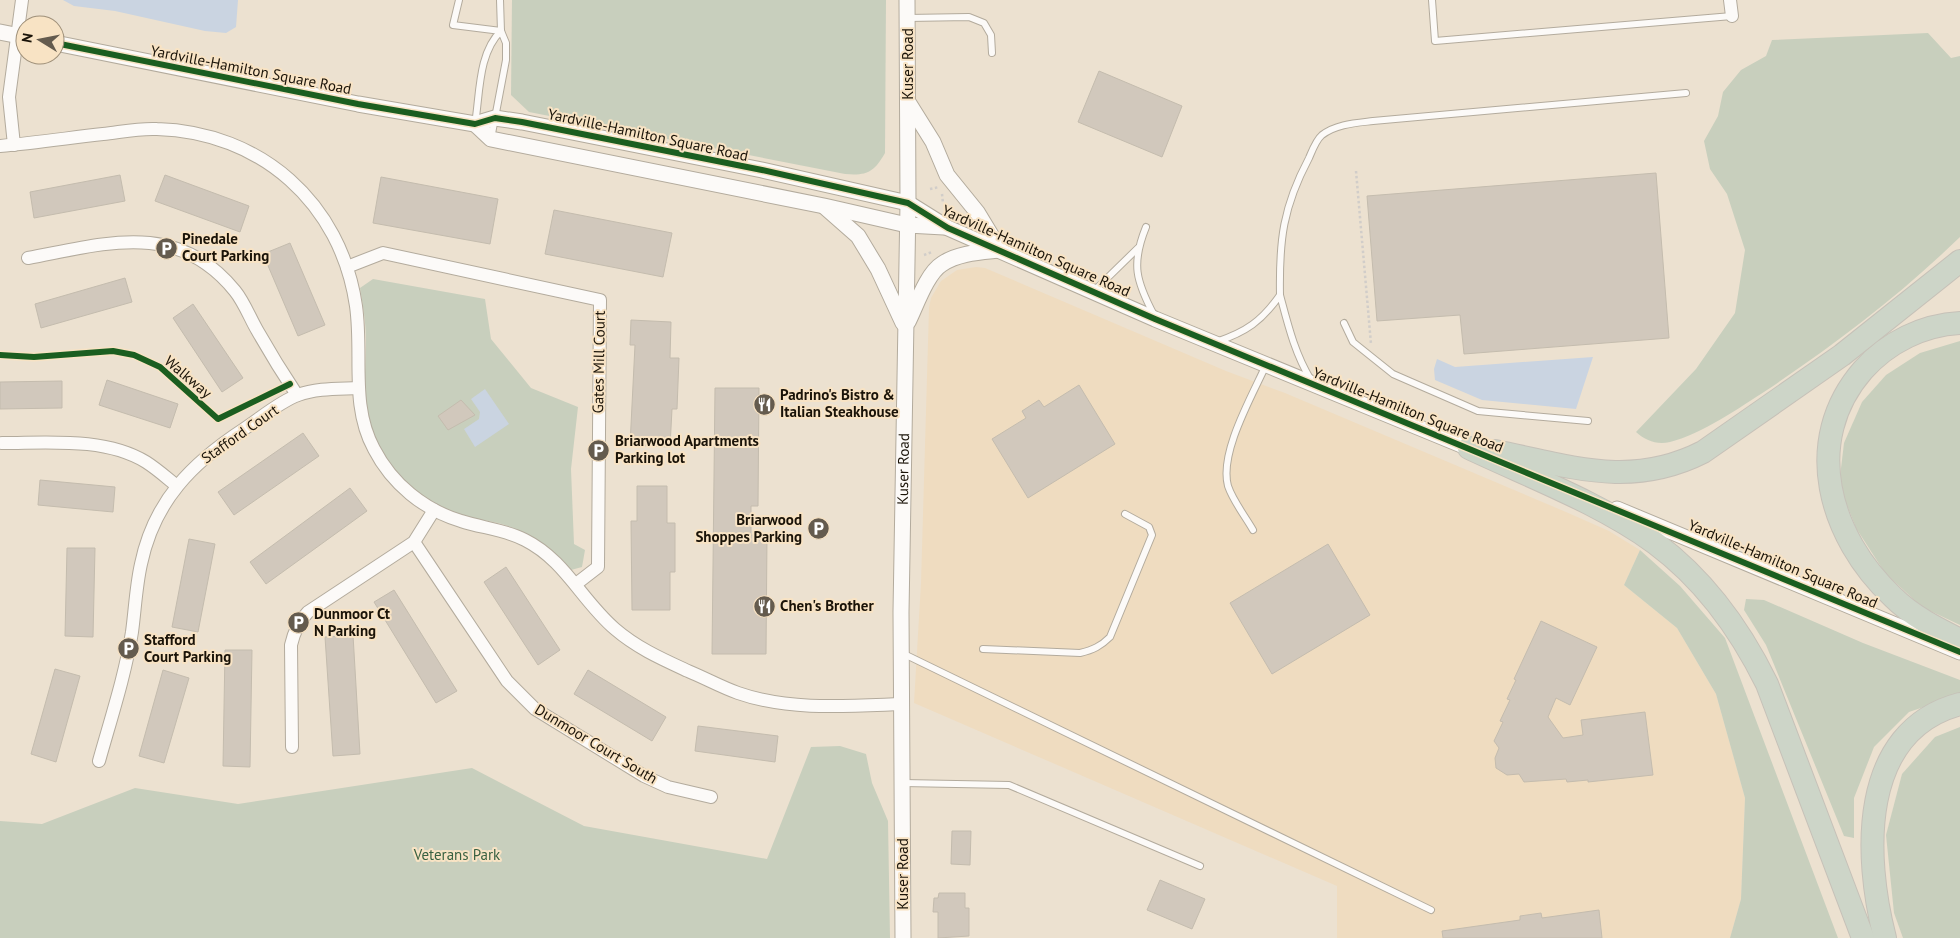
<svg xmlns="http://www.w3.org/2000/svg" width="1960" height="938" font-family="'PT Sans',sans-serif">
<style>
.built{fill:#efdcc0}
.green{fill:#c8cfbd}
.water{fill:#cad4e1}
.building{fill:#d1c8bc;stroke:#c4bcae}
.lines{fill:none;stroke-linecap:round;stroke-linejoin:round}
.service-casing{stroke:#b3ab9d;stroke-width:8}
.minor-casing{stroke:#b3ab9d;stroke-width:14}
.tertiary-casing{stroke:#b3ab9d;stroke-width:17}
.motorway-casing{stroke:#c6c1b8;stroke-width:24}
.path{stroke:#d1cdc9;stroke-width:2.5;stroke-dasharray:2.5 2.5;stroke-linecap:butt}
.service{stroke:#fcfaf8;stroke-width:6}
.minor{stroke:#fcfaf8;stroke-width:12}
.tertiary{stroke:#fcfaf8;stroke-width:15}
.motorway{stroke:#cdd5c8;stroke-width:22}
.cycleway-casing{stroke:#f8e3c4;stroke-width:9}
.cycleway{stroke:#1b5e20;stroke-width:6}
.labels{text-anchor:middle;stroke-width:4;stroke-linejoin:round;paint-order:stroke}
.street-label{font-size:15px;fill:#1a1308;stroke:#f8e3c4}
.poi-label{font-size:15px;font-weight:bold;fill:#1a1308;stroke:#f8e3c4;text-anchor:start}
.park-label{font-size:15px;fill:#396141;stroke:#f8e3c4}
</style>
<rect width="100%" height="100%" fill="#ece1d0"/>
<path class="built" d="M 976,267 L 985,268 L 1226,371 L 1285,393 L 1566,512 L 1609,531 L 1640,550 L 1624,585 L 1677,628 L 1716,694 L 1745,798 L 1741,899 L 1730,938 L 1337,938 L 1337,886 L 914,703 L 921,583 L 929,308 L 931,298 L 941,281 L 957,270 Z"/>
<g class="green">
<path d="M 512,0 L 886,0 L 885,153 C 874,172 867,176 845,174 L 529,112 L 511,95 Z"/>
<path d="M 1928,33 L 1951,58 L 1960,56 L 1960,237 C 1898,297 1838,342 1767,390 C 1739,408 1702,434 1670,442 C 1657,445 1646,441 1636,432 L 1696,369 L 1735,313 L 1745,250 L 1727,194 L 1710,169 L 1704,141 L 1718,116 L 1723,92 L 1741,70 L 1766,56 L 1772,40 Z"/>
<path d="M 373,279 L 485,299 L 491,339 L 531,388 L 578,407 L 571,469 L 574,544 L 585,550 L 582,567 L 571,570 C 553,553 536,538 513,528 C 497,521 478,520 461,516 C 420,504 378,467 369,424 C 362,396 366,369 366,341 C 366,323 363,306 360,288 Z"/>
<path d="M 1960,341 L 1960,625 L 1922,607 L 1885,573 L 1856,528 L 1839,485 L 1844,443 L 1862,402 L 1886,375 L 1920,353 Z"/>
<path d="M 1640,550 L 1680,586 L 1725,638 L 1838,938 L 1730,938 L 1741,899 L 1745,798 L 1716,694 L 1677,628 L 1624,585 Z"/>
<path d="M 1746,599 L 1764,600 L 1863,643 L 1960,680 L 1960,693 L 1956,696 L 1909,712 L 1874,747 L 1854,798 L 1854,838 L 1844,836 L 1766,645 L 1744,610 Z"/>
<path d="M 1960,727 L 1960,938 L 1903,938 L 1894,913 L 1886,835 L 1902,774 L 1935,737 Z"/>
<path d="M 840,746 L 866,754 L 872,783 L 888,821 L 890,938 L 0,938 L 0,821 L 42,824 L 135,788 L 238,804 L 472,768 L 584,826 L 767,859 L 811,747 Z"/>
</g>
<g class="water">
<path d="M 63,0 L 238,0 L 236,27 L 226,33 L 205,31 L 115,11 L 74,6 Z"/>
<path d="M 1593,357 L 1576,409 L 1482,400 L 1435,380 L 1434,369 L 1437,359 L 1455,367 Z"/>
<path d="M 485,389 L 509,424 L 475,447 L 464,429 L 479,419 L 480,412 L 471,399 Z"/>
</g>
<g class="building">
<path d="M 1099,71 L 1182,106 L 1162,157 L 1078,122 Z"/>
<path d="M 1656,173 L 1669,338 L 1464,354 L 1460,315 L 1377,321 L 1367,196 Z"/>
<path d="M 120,175 L 125,201 L 34,218 L 30,192 Z"/>
<path d="M 165,175 L 249,206 L 240,232 L 155,201 Z"/>
<path d="M 381,177 L 498,199 L 490,244 L 373,223 Z"/>
<path d="M 554,210 L 672,233 L 663,277 L 545,254 Z"/>
<path d="M 290,243 L 325,325 L 298,336 L 263,254 Z"/>
<path d="M 125,278 L 132,302 L 41,328 L 35,304 Z"/>
<path d="M 193,304 L 243,378 L 222,392 L 173,318 Z"/>
<path d="M 631,320 L 671,322 L 670,358 L 679,358 L 677,409 L 672,409 L 670,447 L 630,445 L 635,345 L 630,345 Z"/>
<path d="M 107,380 L 178,404 L 170,428 L 99,405 Z"/>
<path d="M 62,381 L 62,408 L 0,409 L 0,382 Z"/>
<path d="M 1079,385 L 1115,444 L 1028,498 L 992,439 L 1026,418 L 1022,411 L 1039,400 L 1044,407 Z"/>
<path d="M 715,388 L 759,388 L 758,506 L 751,506 L 751,535 L 767,535 L 766,654 L 712,654 Z"/>
<path d="M 461,400 L 475,415 L 448,430 L 438,416 Z"/>
<path d="M 303,433 L 319,456 L 234,515 L 218,492 Z"/>
<path d="M 40,480 L 115,487 L 113,512 L 38,505 Z"/>
<path d="M 637,486 L 667,486 L 667,523 L 675,523 L 675,572 L 670,572 L 670,610 L 632,610 L 631,521 L 637,521 Z"/>
<path d="M 350,488 L 367,511 L 266,584 L 250,562 Z"/>
<path d="M 189,539 L 215,544 L 198,632 L 172,627 Z"/>
<path d="M 1328,544 L 1370,615 L 1272,674 L 1230,603 Z"/>
<path d="M 67,548 L 95,548 L 93,637 L 65,636 Z"/>
<path d="M 506,567 L 560,650 L 538,665 L 484,582 Z"/>
<path d="M 394,590 L 457,691 L 436,703 L 374,602 Z"/>
<path d="M 1541,621 L 1597,647 L 1570,705 L 1556,698 L 1548,717 L 1563,738 L 1583,735 L 1581,720 L 1645,712 L 1653,775 L 1588,782 L 1588,780 L 1567,782 L 1566,779 L 1524,782 L 1519,774 L 1507,775 L 1496,768 L 1495,758 L 1499,748 L 1494,741 L 1503,722 L 1500,721 L 1510,700 L 1507,699 L 1516,680 L 1514,679 Z"/>
<path d="M 353,635 L 360,754 L 333,756 L 325,637 Z"/>
<path d="M 225,650 L 252,650 L 250,767 L 223,766 Z"/>
<path d="M 55,669 L 80,676 L 56,762 L 31,754 Z"/>
<path d="M 163,670 L 189,678 L 164,763 L 139,756 Z"/>
<path d="M 588,670 L 666,717 L 652,741 L 574,694 Z"/>
<path d="M 698,726 L 778,736 L 775,762 L 695,751 Z"/>
<path d="M 952,831 L 971,831 L 970,865 L 951,864 Z"/>
<path d="M 1160,880 L 1205,899 L 1192,929 L 1147,910 Z"/>
<path d="M 939,893 L 965,893 L 965,908 L 969,908 L 969,936 L 938,938 L 938,912 L 933,912 L 934,898 L 938,898 Z"/>
<path d="M 1599,910 L 1602,938 L 1443,938 L 1442,931 L 1520,920 L 1520,916 L 1541,913 L 1542,918 Z"/>
</g>
<g class="lines">
<defs>
<g id="service">
<path d="M 459,0 L 453,25 L 501,31"/>
<path d="M 1432,0 L 1435,41 L 1732,16"/>
<path d="M 907,18 L 969,17 L 984,23 L 991,35 L 992,53"/>
<path d="M 475,124 C 480,94 478,53 501,31"/>
<path d="M 491,139 L 506,60 L 506,43 L 501,31 L 500,0"/>
<path d="M 1146,227 C 1131,264 1136,281 1154,315"/>
<path d="M 1094,291 L 1138,248"/>
<path d="M 1280,295 C 1279,240 1283,207 1309,158 C 1312,151 1316,140 1322,135 C 1336,124 1356,123 1373,121 L 1686,93"/>
<path d="M 1344,323 L 1353,342 L 1393,374 L 1478,411 L 1588,421"/>
<path d="M 1216,342 C 1246,332 1262,321 1280,295 C 1288,325 1295,354 1311,380"/>
<path d="M 1253,530 C 1245,516 1233,501 1228,486 C 1219,453 1252,396 1266,365"/>
<path d="M 983,649 L 1080,653 C 1093,650 1101,646 1110,637 L 1152,535 L 1149,527 L 1125,514"/>
<path d="M 902,653 L 1431,910"/>
<path d="M 903,783 L 1009,785 L 1200,866"/>
</g>
<g id="minor">
<path d="M 1730,0 L 1732,16"/>
<path d="M 14,145 L 9,97 L 22,0"/>
<path d="M 0,146 C 34,143 68,138 103,134 C 121,132 139,128 157,129 C 261,132 341,203 356,306 C 363,355 350,405 374,449 C 392,484 424,510 461,521 C 482,528 504,529 525,540 C 565,560 582,601 615,629 C 637,648 662,659 688,671 C 705,678 721,687 738,693 C 789,711 849,706 901,704"/>
<path d="M 28,258 C 104,244 177,219 235,291 C 244,302 250,318 257,330 C 270,353 283,374 297,395"/>
<path d="M 347,267 L 383,253 L 600,300 L 598,567 L 576,584"/>
<path d="M 2,443 C 48,443 105,437 146,462 C 157,469 167,478 177,486"/>
<path d="M 414,542 L 507,681 L 535,709 L 644,776 L 668,787 L 711,797"/>
<path d="M 292,747 L 291,645 C 294,632 298,622 308,612 L 414,542 L 434,510"/>
<path d="M 99,761 C 111,718 125,676 132,632 C 135,610 136,586 141,564 C 154,501 192,463 244,429 C 261,418 279,402 298,395 C 317,388 339,389 358,388"/>
</g>
<g id="tertiary">
<path d="M 0,32 L 25,37"/>
<path d="M 55,43 L 358,104 L 475,124 L 495,118 L 522,122 L 762,170 L 908,203 L 948,228 L 1155,319 L 1476,451"/>
<path d="M 908,102 L 933,142 L 947,175 L 977,212 L 1000,250"/>
<path d="M 475,124 L 491,139 L 824,206 L 907,225 L 944,227"/>
<path d="M 825,207 L 858,236 L 878,269 L 903,323"/>
<path d="M 908,322 C 916,306 927,273 942,264 C 958,253 981,252 999,250"/>
<path d="M 1617,509 L 1960,652"/>
<path id="s1" d="M 903,938 L 901,612 L 908,203 L 907,0"/>
</g>
<g id="motorway">
<path d="M 1960,323 C 1923,325 1888,342 1863,370 C 1801,441 1829,537 1893,597 C 1912,616 1936,628 1960,640"/>
<path d="M 1469,448 C 1530,477 1600,503 1655,543 C 1705,580 1740,629 1767,684 L 1863,938"/>
<path d="M 1495,451 C 1570,466 1630,489 1703,452 L 1842,355 L 1960,261"/>
<path d="M 1885,938 C 1864,857 1858,731 1960,704"/>
</g>
</defs>
<use href="#service" class="service-casing"/>
<use href="#minor" class="minor-casing"/>
<use href="#tertiary" class="tertiary-casing"/>
<use href="#motorway" class="motorway-casing"/>
<g class="path">
<path d="M 1356,171 L 1371,344"/>
<path d="M 930,189 L 939,187"/>
<path d="M 942,194 L 943,203"/>
<path d="M 924,255 L 932,252"/>
</g>
<use href="#service" class="service"/>
<use href="#minor" class="minor"/>
<use href="#tertiary" class="tertiary"/>
<use href="#motorway" class="motorway"/>
<defs>
<g id="cycleway">
<path d="M 55,43 L 358,104 L 475,124 L 495,118 L 522,122 L 762,170 L 908,203 L 948,228 L 1155,319 L 1960,652"/>
<path d="M 0,355 L 34,357 L 113,351 L 134,355 L 160,367 L 218,419 L 290,384"/>
</g>
</defs>
<use href="#cycleway" class="cycleway-casing"/>
<use href="#cycleway" class="cycleway"/>
</g>
<defs>
<symbol id="parking-disc" viewBox="-11 -11 22 22"><circle r="9.5" fill="#645b4e" stroke="#f8e3c4"/><path d="M-3.5-5.5H1a3.5 3.5 0 0 1 0 7H-1V5.5H-3.5ZM-1-3.4V-.6H.8a1.4 1.4 0 0 0 0-2.8Z" fill="#fff"/></symbol>
<symbol id="restaurant-disc" viewBox="-11 -11 22 22"><circle r="9.5" fill="#645b4e" stroke="#f8e3c4"/><path d="M-5-6h1v4h1v-4h1v4h1v-4h1v5L-1.5 .5V6h-2V.5L-5-1ZM5-6V6H3V1.5H1.5Q1.5-4 5-6Z" fill="#fff"/></symbol>
</defs>
<g fill-rule="evenodd">
<use href="#parking-disc" x="154" y="236" width="25" height="25"/>
<use href="#restaurant-disc" x="752" y="392" width="25" height="25"/>
<use href="#parking-disc" x="586" y="438" width="25" height="25"/>
<use href="#parking-disc" x="806" y="516" width="25" height="25"/>
<use href="#restaurant-disc" x="752" y="594" width="25" height="25"/>
<use href="#parking-disc" x="286" y="610" width="25" height="25"/>
<use href="#parking-disc" x="116" y="636" width="25" height="25"/>
</g>
<g class="labels">
<g class="street-label">
<text transform="translate(908 64) rotate(-90)" y="5">Kuser Road</text>
<text transform="translate(251 70) rotate(11)" y="5">Yardville-Hamilton Square Road</text>
<text transform="translate(648 135) rotate(12)" y="5">Yardville-Hamilton Square Road</text>
<text transform="translate(1036 251) rotate(24)" y="5">Yardville-Hamilton Square Road</text>
<text transform="translate(599 362) rotate(-89)" y="5">Gates Mill Court</text>
<text transform="translate(188 377) rotate(40)" y="5">Walkway</text>
<text transform="translate(1408 410) rotate(22)" y="5">Yardville-Hamilton Square Road</text>
<text transform="translate(240 434) rotate(-35)" y="5">Stafford Court</text>
<text dy="5" stroke="none"><textPath href="#s1" startOffset="469">Kuser Road</textPath></text>
<text transform="translate(1783 564) rotate(23)" y="5">Yardville-Hamilton Square Road</text>
<text transform="translate(596 744) rotate(31)" y="5">Dunmoor Court South</text>
<text transform="translate(903 874) rotate(-90)" y="5">Kuser Road</text>
</g>
<g class="poi-label">
<text x="182" y="244">Pinedale<tspan x="182" dy="17">Court Parking</tspan></text>
<text x="780" y="400">Padrino's Bistro &amp;<tspan x="780" dy="17">Italian Steakhouse</tspan></text>
<text x="615" y="446">Briarwood Apartments<tspan x="615" dy="17">Parking lot</tspan></text>
<text x="802" y="525" text-anchor="end">Briarwood<tspan x="802" dy="17">Shoppes Parking</tspan></text>
<text x="780" y="611">Chen's Brother</text>
<text x="314" y="619">Dunmoor Ct<tspan x="314" dy="17">N Parking</tspan></text>
<text x="144" y="645">Stafford<tspan x="144" dy="17">Court Parking</tspan></text>
</g>
<g class="park-label">
<text x="457" y="860">Veterans Park</text>
</g>
</g>
<g transform="translate(40 40) rotate(280)"><circle r="24" fill="#f8e3c4" stroke="#9f9079"/>
<path d="M0-4L9 19L0 12L-9 19Z" fill="#645b4e"/>
<text y="-8" font-size="14" font-weight="bold" text-anchor="middle" fill="#1a1308">N</text>
</g>
</svg>
